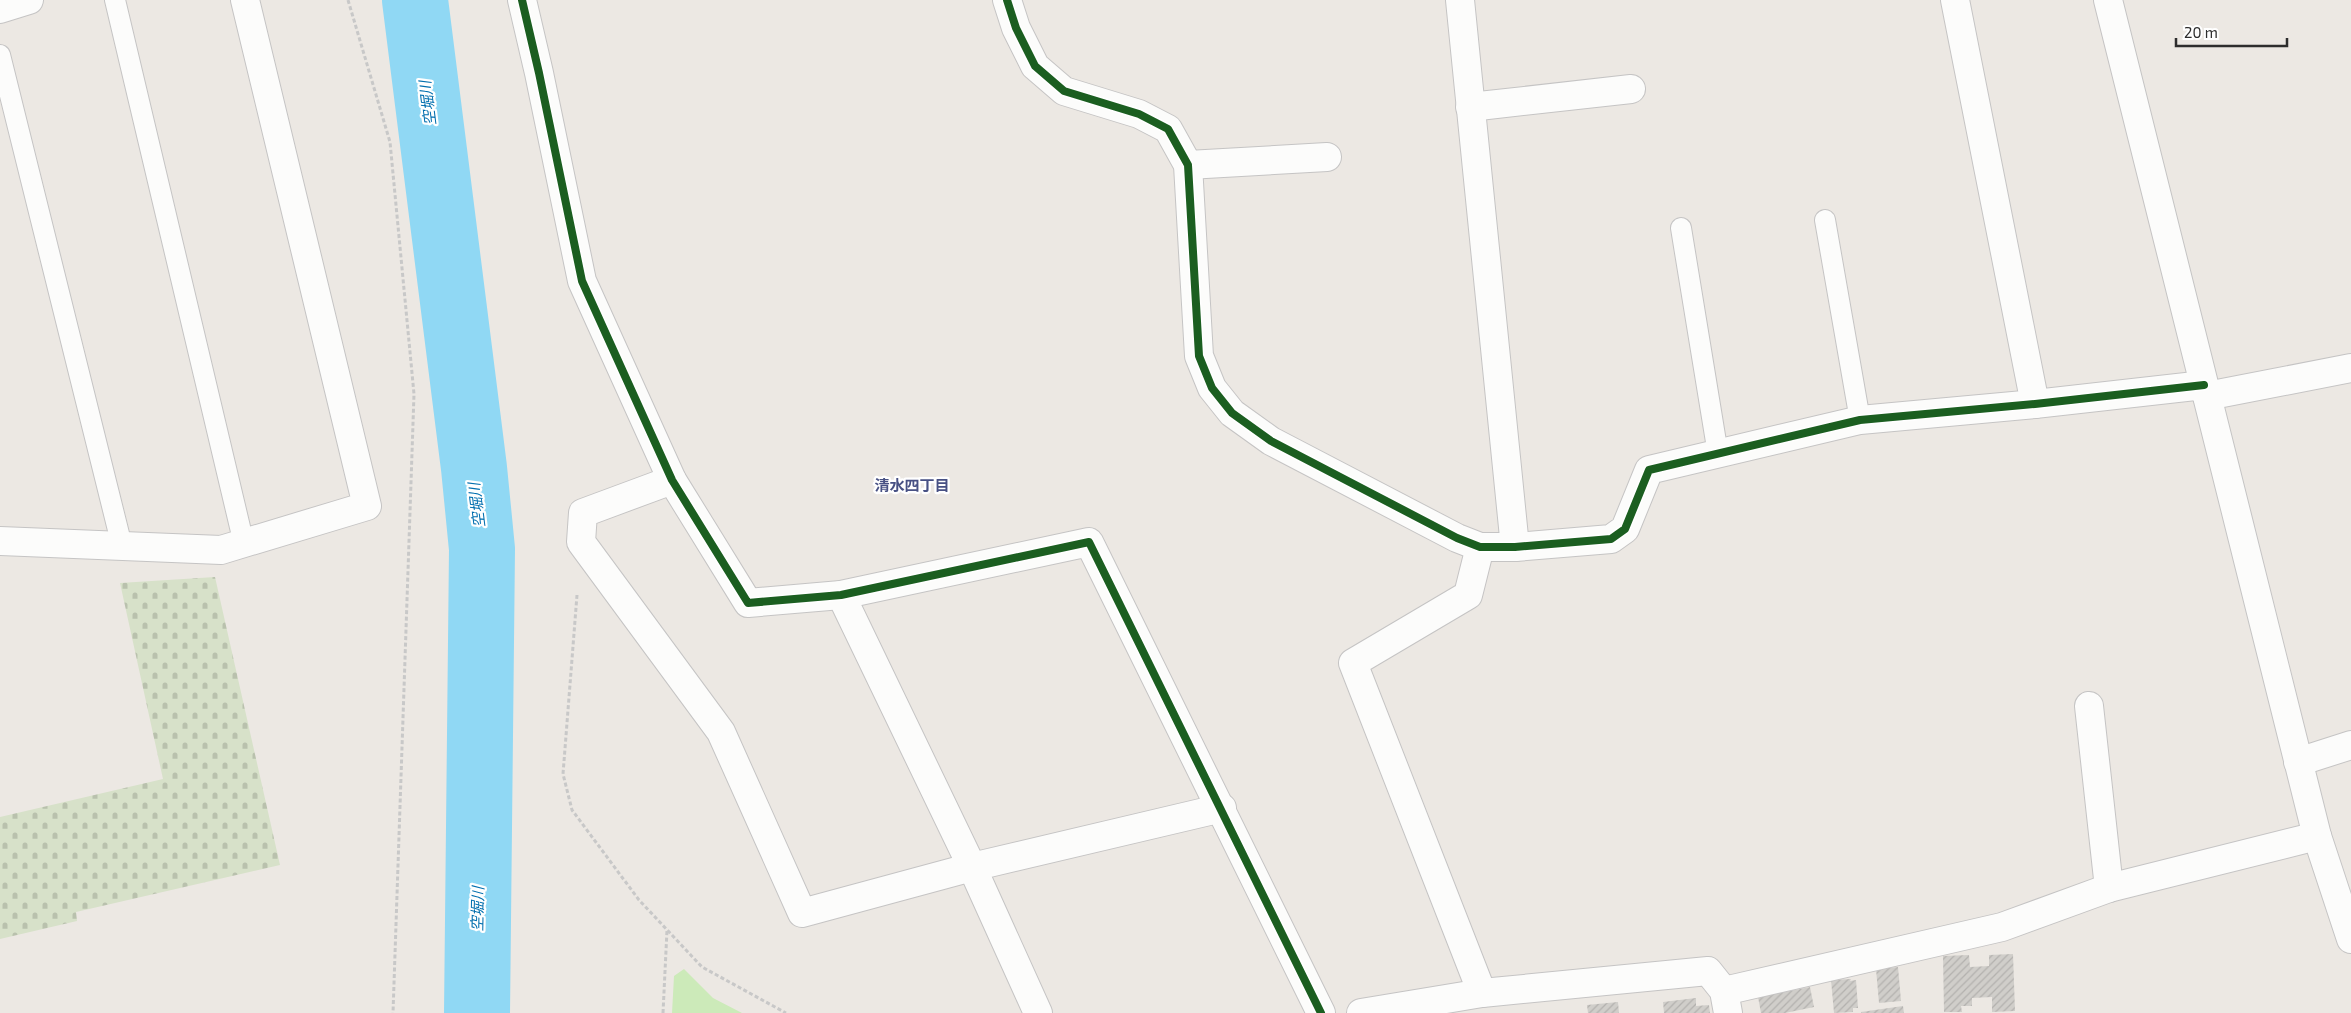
<svg xmlns="http://www.w3.org/2000/svg" width="2351" height="1013" font-family="'Exo 2','Noto Sans JP',sans-serif">
<style>
.cemetery{fill:url(#cemetery-stones)}
.park{fill:#cceab9}
.lines{fill:none;stroke-linecap:round;stroke-linejoin:round}
.river{stroke:#90d8f4;stroke-width:66}
.building{fill:url(#building-hatch)}
.lane-casing{stroke:#c5c4c4;stroke-width:22}
.street-casing{stroke:#c5c4c4;stroke-width:30}
.path{stroke:#c8c8c8;stroke-width:3;stroke-dasharray:4 2.5;stroke-linecap:butt}
.lane{stroke:#fcfcfb;stroke-width:20}
.street{stroke:#fcfcfb;stroke-width:28}
.cycleway-casing{stroke:#fff;stroke-width:11}
.cycleway{stroke:#1b5e20;stroke-width:8}
.labels{text-anchor:middle;stroke-width:4.5;stroke-linejoin:round;paint-order:stroke}
.water-label{font-size:15px;font-style:italic;fill:#006eae;stroke:#fff}
.neighbourhood-label{font-size:15px;font-weight:bold;fill:#485184;stroke:#fff}
</style>
<defs>
<pattern id="cemetery-stones" width="16" height="16" patternUnits="userSpaceOnUse" patternTransform="scale(1.25)"><rect width="16" height="16" fill="#d7e1c9"/><path d="M2 7V4a2 2 0 0 1 4 0v3zM10 15v-3a2 2 0 0 1 4 0v3z" fill="#b9c1ad"/></pattern>
<pattern id="building-hatch" width="6" height="6" patternUnits="userSpaceOnUse" patternTransform="scale(1.25)"><rect width="6" height="6" fill="#d0ceca"/><path d="M-1 1l2-2M0 6l6-6M5 7l2-2" fill="none" stroke="#b3b1ae"/></pattern>
</defs>
<rect width="100%" height="100%" fill="#ece8e3"/>
<path class="cemetery" d="M 215,577 L 280,865 L 76,912 L 77,921 L 0,939 L 0,817 L 163,779 L 120,583 Z"/>
<path class="park" d="M 684,969 L 713,998 L 742,1013 L 672,1013 L 674,976 Z"/>
<g class="lines">
<path class="river" d="M 415,0 L 474,468 L 482,549 L 477,1013"/>
</g>
<g class="building">
<path d="M 2013,954 L 2015,1011 L 1992,1012 L 1992,997 L 1972,998 L 1972,1006 L 1961,1006 L 1962,1012 L 1944,1012 L 1943,956 L 1969,955 L 1970,967 L 1989,966 L 1989,955 Z"/>
<path d="M 1898,967 L 1901,1001 L 1879,1003 L 1876,969 Z"/>
<path d="M 1851,979 L 1850,981 L 1856,980 L 1858,1008 L 1853,1008 L 1853,1012 L 1834,1013 L 1831,980 Z"/>
<path d="M 1810,987 L 1814,1007 L 1785,1013 L 1761,1013 L 1758,997 Z"/>
<path d="M 1696,998 L 1696,1006 L 1709,1005 L 1710,1013 L 1664,1013 L 1663,1002 Z"/>
<path d="M 1618,1002 L 1619,1013 L 1588,1013 L 1587,1005 Z"/>
<path d="M 1903,1006 L 1904,1013 L 1861,1013 L 1861,1012 Z"/>
</g>
<g class="lines">
<defs>
<g id="lane">
<path d="M 115,0 L 244,544"/>
<path d="M 0,55 L 122,546"/>
<path d="M 1825,220 L 1860,420"/>
<path d="M 1681,228 L 1718,454"/>
</g>
<g id="street">
<path d="M 522,0 L 539,73 L 582,281 L 672,480 L 748,603 L 841,595 L 1089,542 L 1321,1013"/>
<path d="M 1007,0 L 1016,28 L 1035,66 L 1064,91 L 1139,114 L 1168,129 L 1188,165 L 1199,356 L 1212,388 L 1232,413 L 1271,441 L 1457,538 L 1480,547 L 1515,547 L 1611,539 L 1625,529 L 1649,470 L 1860,420 L 2035,404 L 2204,385"/>
<path d="M 1460,0 L 1515,547"/>
<path d="M 1955,0 L 2035,404"/>
<path d="M 2108,0 L 2317,836 L 2351,939"/>
<path d="M 0,9 L 29,0"/>
<path d="M 1470,107 L 1631,89"/>
<path d="M 1188,165 L 1327,157"/>
<path d="M 2207,396 L 2351,368"/>
<path d="M 672,480 L 583,513 L 581,542 L 721,732 L 802,913 L 972,867 L 1222,808"/>
<path d="M 0,541 L 221,550 L 367,506 L 245,0"/>
<path d="M 1480,547 L 1468,595 L 1353,663 L 1482,993"/>
<path d="M 841,595 L 972,867 L 1038,1013"/>
<path d="M 2089,706 L 2109,888"/>
<path d="M 2298,762 L 2351,745"/>
<path d="M 1724,991 L 2002,927 L 2109,888 L 2317,836"/>
<path d="M 1361,1013 L 1482,993 L 1708,971 L 1724,991 L 1728,1013"/>
</g>
</defs>
<use href="#lane" class="lane-casing"/>
<use href="#street" class="street-casing"/>
<g class="path">
<path d="M 348,0 L 390,142 L 414,394 L 393,1013"/>
<path d="M 577,595 L 563,774 L 572,810 L 639,900 L 702,967 L 786,1013"/>
<path d="M 663,1013 L 667,930"/>
</g>
<use href="#lane" class="lane"/>
<use href="#street" class="street"/>
<defs>
<g id="cycleway">
<path d="M 522,0 L 539,73 L 582,281 L 672,480 L 748,603 L 841,595 L 1089,542 L 1321,1013"/>
<path d="M 1007,0 L 1016,28 L 1035,66 L 1064,91 L 1139,114 L 1168,129 L 1188,165 L 1199,356 L 1212,388 L 1232,413 L 1271,441 L 1457,538 L 1480,547 L 1515,547 L 1611,539 L 1625,529 L 1649,470 L 1860,420 L 2035,404 L 2204,385"/>
</g>
</defs>
<use href="#cycleway" class="cycleway-casing"/>
<use href="#cycleway" class="cycleway"/>
</g>
<g class="labels">
<g class="water-label">
<text transform="translate(428 103) rotate(-97)" y="5">空堀川</text>
<text transform="translate(477 505) rotate(-97)" y="5">空堀川</text>
<text transform="translate(478 909) rotate(-89)" y="5">空堀川</text>
</g>
<g class="neighbourhood-label">
<text x="912" y="491">清水四丁目</text>
</g>
</g>
<path d="M2176 38v8h111v-8" fill="none" stroke="#2d2d2d" stroke-width="2.5"/>
<text x="2184" y="38" font-size="15" fill="#2d2d2d" stroke="#ffffff" stroke-width="4" paint-order="stroke">20 m</text>
</svg>
